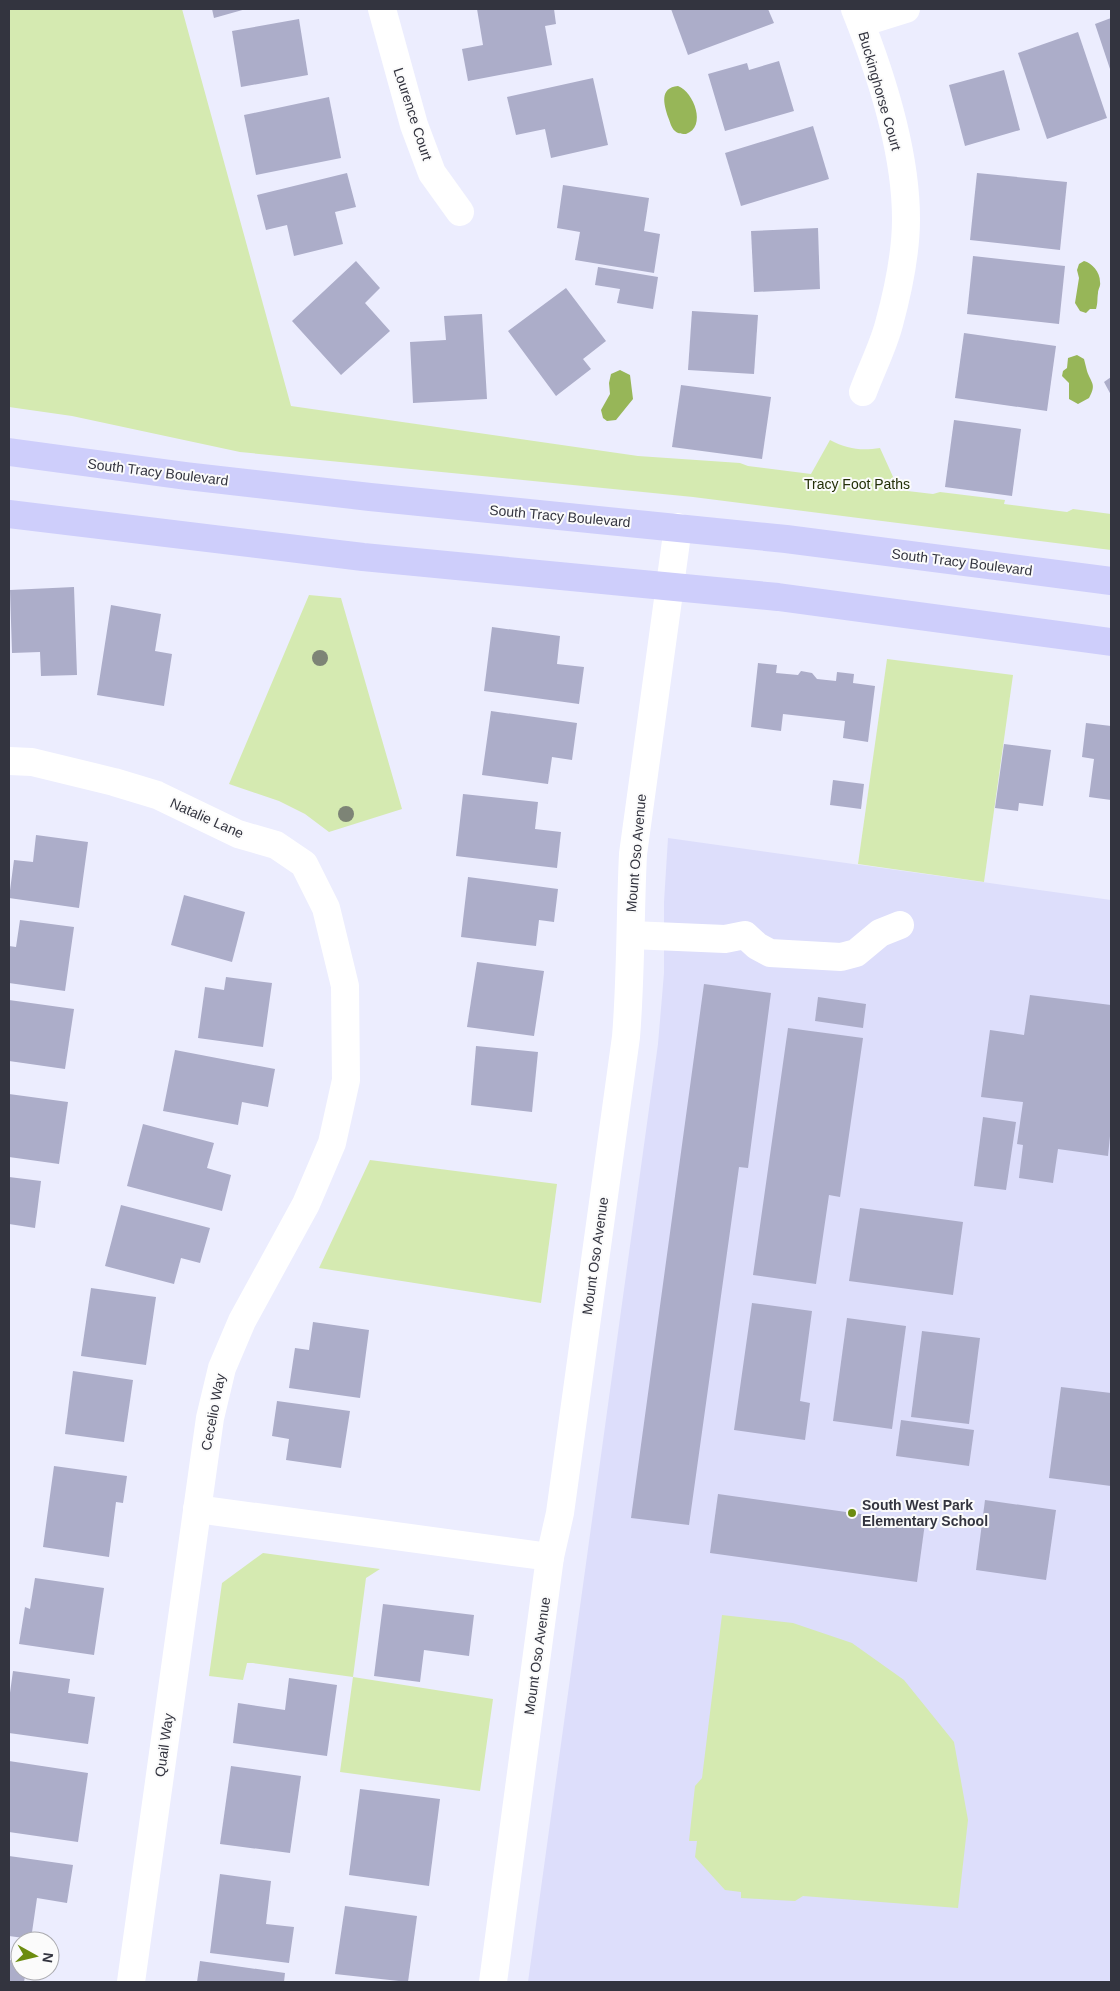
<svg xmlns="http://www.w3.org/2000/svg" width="1120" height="1991" font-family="Helvetica,sans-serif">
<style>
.built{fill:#dddefb}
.green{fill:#d5eab1}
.water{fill:#97b658}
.building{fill:#acadc9}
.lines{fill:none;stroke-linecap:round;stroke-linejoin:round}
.minor{stroke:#fff;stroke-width:28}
.major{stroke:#cecefb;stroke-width:28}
.tree{fill:#7d8476}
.poi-dot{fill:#6c8c0f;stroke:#fbfbfb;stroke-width:2}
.labels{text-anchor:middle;stroke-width:4;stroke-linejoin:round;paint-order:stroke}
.street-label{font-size:14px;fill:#33343f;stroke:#fbfbfb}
.park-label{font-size:14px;fill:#232f07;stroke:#fbfbfb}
.poi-label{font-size:14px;font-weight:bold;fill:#33343f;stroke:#fbfbfb;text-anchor:start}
</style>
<rect width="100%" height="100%" fill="#ecedfe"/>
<path class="built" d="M 668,838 L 1111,900 L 1111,1982 L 528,1982 L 658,1044 L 664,973 L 664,902 Z"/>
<g class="green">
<path d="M 9,9 L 182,9 L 291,406 L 638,456 L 740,463 L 748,466 L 811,474 L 830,440 C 847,449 861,451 880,448 L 899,490 L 933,494 L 940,492 L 1005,500 L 1004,504 L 1067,512 L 1073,509 L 1111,514 L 1111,550 L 693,497 L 240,452 L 72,416 L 9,407 Z"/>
<path d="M 309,595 L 341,598 L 402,809 L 329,832 L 305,814 L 279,801 L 229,784 Z"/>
<path d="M 887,659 L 1013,675 L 984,882 L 858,864 Z"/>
<path d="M 370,1160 L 557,1184 L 541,1303 L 319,1268 Z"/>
<path d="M 263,1553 L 380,1569 L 366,1578 L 353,1677 L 493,1699 L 480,1791 L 340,1772 L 353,1677 L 253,1663 L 247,1663 L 243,1680 L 209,1676 L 222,1583 Z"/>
<path d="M 722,1615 L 793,1623 L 852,1643 L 904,1680 L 954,1742 L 968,1820 L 958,1908 L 803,1896 L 795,1901 L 741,1898 L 741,1892 L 725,1890 L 695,1857 L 697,1841 L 689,1841 L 695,1786 L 702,1778 Z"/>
</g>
<g class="water">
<path d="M 678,86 C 694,92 707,127 686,134 C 683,134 678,134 675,131 C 671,128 670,121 668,117 C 664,104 659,88 678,86 Z"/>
<path d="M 1084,261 C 1092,263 1100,272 1100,282 C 1101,286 1098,289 1098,293 C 1097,299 1098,303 1096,309 L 1090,309 L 1086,313 L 1080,311 L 1075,303 L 1079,278 L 1077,270 L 1079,264 Z"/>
<path d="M 1077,355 L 1084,359 C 1085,363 1086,367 1087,371 C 1091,383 1097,384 1089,398 L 1078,404 L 1069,399 L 1069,383 L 1062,376 L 1063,371 L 1067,368 L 1068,358 Z"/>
<path d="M 620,370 L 630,375 L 633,399 L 616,420 L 607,421 L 603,418 L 601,410 L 610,394 L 609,383 L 611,374 Z"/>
</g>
<g class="building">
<path d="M 212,9 L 246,9 L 214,18 Z"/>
<path d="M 477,9 L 554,9 L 556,24 L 545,26 L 552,65 L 468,81 L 462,49 L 483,45 Z"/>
<path d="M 671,9 L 768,9 L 774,23 L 688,55 Z"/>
<path d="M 1111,18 L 1111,72 L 1095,24 Z"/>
<path d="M 299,19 L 308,75 L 241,87 L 232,31 Z"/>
<path d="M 1078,32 L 1107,118 L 1047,139 L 1018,53 Z"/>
<path d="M 779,61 L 794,111 L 725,131 L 708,74 L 747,63 L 749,70 Z"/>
<path d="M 1004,70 L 1020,130 L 965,146 L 949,85 Z"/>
<path d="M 593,78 L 608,145 L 551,158 L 545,129 L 516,135 L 507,97 Z"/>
<path d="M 329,97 L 341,158 L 256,175 L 244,115 Z"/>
<path d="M 813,126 L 829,179 L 741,206 L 725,153 Z"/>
<path d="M 347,173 L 356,207 L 335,212 L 343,244 L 294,256 L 287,225 L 266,230 L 257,195 Z"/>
<path d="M 977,173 L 1067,182 L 1060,250 L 970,240 Z"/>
<path d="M 563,185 L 649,198 L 644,231 L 660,234 L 654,273 L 575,260 L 580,232 L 557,228 Z"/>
<path d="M 818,228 L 820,289 L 754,292 L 751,231 Z"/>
<path d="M 973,256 L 1065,266 L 1059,324 L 967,314 Z"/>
<path d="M 356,261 L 380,288 L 365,303 L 390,331 L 341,375 L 292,321 Z"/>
<path d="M 598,267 L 658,277 L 653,309 L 617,303 L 620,289 L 595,285 Z"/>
<path d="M 566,288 L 606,341 L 583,359 L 591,369 L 556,396 L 508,331 Z"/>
<path d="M 692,311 L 758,315 L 754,374 L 688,370 Z"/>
<path d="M 482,314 L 487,399 L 413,403 L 410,342 L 446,340 L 444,316 Z"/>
<path d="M 964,333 L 1056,346 L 1047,411 L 955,398 Z"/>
<path d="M 1111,377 L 1111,395 L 1104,382 Z"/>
<path d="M 681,385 L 771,397 L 762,459 L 672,447 Z"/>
<path d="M 954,420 L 1021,429 L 1012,496 L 945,487 Z"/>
<path d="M 74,587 L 77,675 L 41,676 L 40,652 L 12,653 L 10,590 Z"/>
<path d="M 111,605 L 161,614 L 155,651 L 172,654 L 164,706 L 97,695 Z"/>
<path d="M 492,627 L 560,636 L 557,664 L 584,667 L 579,704 L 484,691 Z"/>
<path d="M 758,663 L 777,665 L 776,673 L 798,675 L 801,671 L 812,673 L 817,679 L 836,681 L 837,672 L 854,674 L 853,683 L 875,686 L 868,742 L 843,738 L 845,721 L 783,714 L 781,731 L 751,727 Z"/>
<path d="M 491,711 L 577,723 L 572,760 L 552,757 L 548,784 L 482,775 Z"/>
<path d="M 1086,723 L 1111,726 L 1111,800 L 1089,797 L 1094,759 L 1082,757 Z"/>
<path d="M 1004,744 L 1051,750 L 1043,806 L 1019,803 L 1018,811 L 995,808 Z"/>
<path d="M 833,780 L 864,784 L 861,809 L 830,805 Z"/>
<path d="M 463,794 L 538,802 L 535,829 L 561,832 L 557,868 L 456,856 Z"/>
<path d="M 36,835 L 88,842 L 79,908 L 9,898 L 14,860 L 33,862 Z"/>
<path d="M 468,877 L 558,889 L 554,922 L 539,920 L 536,946 L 461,937 Z"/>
<path d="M 184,895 L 245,912 L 232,962 L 171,945 Z"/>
<path d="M 20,920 L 74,927 L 65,991 L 9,983 L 9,946 L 16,947 Z"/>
<path d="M 477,962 L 544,971 L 534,1036 L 467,1027 Z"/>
<path d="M 226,977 L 272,983 L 263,1047 L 198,1038 L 205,987 L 224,990 Z"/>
<path d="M 704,984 L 771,993 L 748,1168 L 739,1167 L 689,1525 L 631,1518 Z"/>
<path d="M 1030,995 L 1111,1005 L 1111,1126 L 1108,1156 L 1058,1149 L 1053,1183 L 1019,1178 L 1023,1145 L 1017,1144 L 1023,1102 L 981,1097 L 990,1030 L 1024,1035 Z"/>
<path d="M 818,997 L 866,1004 L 863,1028 L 815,1021 Z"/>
<path d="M 9,1000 L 74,1009 L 65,1069 L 9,1061 Z"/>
<path d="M 788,1028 L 863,1038 L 840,1197 L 829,1195 L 816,1284 L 753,1275 Z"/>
<path d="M 476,1046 L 538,1052 L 532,1112 L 471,1105 Z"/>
<path d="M 175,1050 L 275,1069 L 268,1107 L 242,1102 L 238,1125 L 163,1111 Z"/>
<path d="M 9,1094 L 68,1102 L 59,1164 L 9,1157 Z"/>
<path d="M 983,1117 L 1016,1122 L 1006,1190 L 974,1186 Z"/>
<path d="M 143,1124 L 214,1143 L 207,1168 L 231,1175 L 222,1211 L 127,1186 Z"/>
<path d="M 9,1177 L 41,1181 L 35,1228 L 9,1224 Z"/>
<path d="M 121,1205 L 210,1228 L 200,1263 L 181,1258 L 174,1284 L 105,1266 Z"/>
<path d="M 860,1208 L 963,1222 L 953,1295 L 849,1281 Z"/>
<path d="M 91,1288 L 156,1297 L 146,1365 L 81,1356 Z"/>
<path d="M 752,1303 L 812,1311 L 800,1401 L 810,1403 L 805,1440 L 734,1430 Z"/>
<path d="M 847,1318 L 906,1326 L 892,1429 L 833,1421 Z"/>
<path d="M 313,1322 L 369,1330 L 360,1398 L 289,1388 L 295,1348 L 309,1350 Z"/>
<path d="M 922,1331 L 980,1338 L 969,1424 L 911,1417 Z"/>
<path d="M 73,1371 L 133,1380 L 124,1442 L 65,1434 Z"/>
<path d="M 1061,1387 L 1111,1393 L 1111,1486 L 1049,1478 Z"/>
<path d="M 277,1401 L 350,1411 L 341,1468 L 286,1460 L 289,1439 L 272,1436 Z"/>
<path d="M 901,1420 L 974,1430 L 969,1466 L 896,1456 Z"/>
<path d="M 54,1466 L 127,1476 L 123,1503 L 116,1502 L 109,1557 L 43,1547 Z"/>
<path d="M 718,1494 L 925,1523 L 917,1582 L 710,1553 Z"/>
<path d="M 985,1500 L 1056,1510 L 1046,1580 L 976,1570 Z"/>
<path d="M 35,1578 L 104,1588 L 94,1655 L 19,1644 L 25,1607 L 30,1609 Z"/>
<path d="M 383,1604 L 474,1615 L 469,1656 L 424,1650 L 420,1682 L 374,1676 Z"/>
<path d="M 13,1671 L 70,1679 L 68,1693 L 95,1697 L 88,1744 L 9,1733 L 9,1700 Z"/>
<path d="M 289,1678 L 337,1685 L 327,1756 L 233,1743 L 238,1703 L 285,1710 Z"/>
<path d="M 9,1761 L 88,1773 L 78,1842 L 9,1832 Z"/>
<path d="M 231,1766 L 301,1776 L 290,1853 L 220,1844 Z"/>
<path d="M 360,1789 L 440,1799 L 429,1886 L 349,1875 Z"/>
<path d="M 9,1856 L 73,1865 L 67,1903 L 37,1898 L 31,1939 L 9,1936 Z"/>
<path d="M 220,1874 L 271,1881 L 266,1924 L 294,1927 L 289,1963 L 210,1953 Z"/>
<path d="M 345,1906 L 417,1916 L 408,1982 L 335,1974 Z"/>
<path d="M 9,1960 L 20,1961 L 20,1971 L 26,1971 L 24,1982 L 9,1982 Z"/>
<path d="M 200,1961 L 285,1973 L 284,1982 L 197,1982 Z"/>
</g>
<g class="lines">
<g class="minor">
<path d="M 382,9 L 414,125 L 432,173 L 460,212"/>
<path d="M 855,9 C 880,71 906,151 906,219 C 906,253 898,291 889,324 C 883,347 871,370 863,392"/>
<path d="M 861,23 L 906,9"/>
<path d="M 9,761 L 32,762 L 114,782 L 157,795 L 238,834 L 276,845 L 304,864 L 326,908 L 345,986 L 346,1080 L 332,1143 L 306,1204 L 242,1321 L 222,1368 L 210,1418 L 131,1982"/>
<path d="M 631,935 L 725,939 L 745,935 L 757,946 L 770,953 L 841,957 L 856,953 L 880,933 L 900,925"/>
<path d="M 197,1509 L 550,1557"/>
<path d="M 493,1982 L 550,1557 L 560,1513 L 626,1037 C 631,976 630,915 633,854 L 678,527"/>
</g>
<g class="major">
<path d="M 9,452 L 186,476 L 370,497 L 786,539 L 1111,581"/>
<path d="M 9,514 L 363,557 L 778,597 L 1111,642"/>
</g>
</g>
<g class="tree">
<circle cx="320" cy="658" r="8"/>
<circle cx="346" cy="814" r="8"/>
</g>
<circle class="poi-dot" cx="852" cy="1513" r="5"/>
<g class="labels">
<g class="street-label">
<text transform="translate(880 91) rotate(74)" y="5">Buckinghorse Court</text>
<text transform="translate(413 114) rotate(72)" y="5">Lourence Court</text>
<text transform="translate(158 472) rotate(7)" y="5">South Tracy Boulevard</text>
<text transform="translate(560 516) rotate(5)" y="5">South Tracy Boulevard</text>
<text transform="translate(962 562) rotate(7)" y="5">South Tracy Boulevard</text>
<text transform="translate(207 818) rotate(24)" y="5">Natalie Lane</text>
<text transform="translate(636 853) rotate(-85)" y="5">Mount Oso Avenue</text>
<text transform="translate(595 1256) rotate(-82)" y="5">Mount Oso Avenue</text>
<text transform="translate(213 1412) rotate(-79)" y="5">Cecelio Way</text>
<text transform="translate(537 1656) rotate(-82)" y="5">Mount Oso Avenue</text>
<text transform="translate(164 1745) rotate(-82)" y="5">Quail Way</text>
</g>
<g class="park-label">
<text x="857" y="489">Tracy Foot Paths</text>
</g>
<g class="poi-label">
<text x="862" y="1510">South West Park<tspan x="862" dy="16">Elementary School</tspan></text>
</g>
</g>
<rect width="1120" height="1991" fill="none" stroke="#33343f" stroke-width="20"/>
<g transform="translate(35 1956) rotate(98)"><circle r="24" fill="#fbfbfb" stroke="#ababb0"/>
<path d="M0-4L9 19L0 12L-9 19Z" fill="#6c8c0f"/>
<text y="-8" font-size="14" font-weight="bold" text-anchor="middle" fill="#33343f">N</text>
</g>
</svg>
